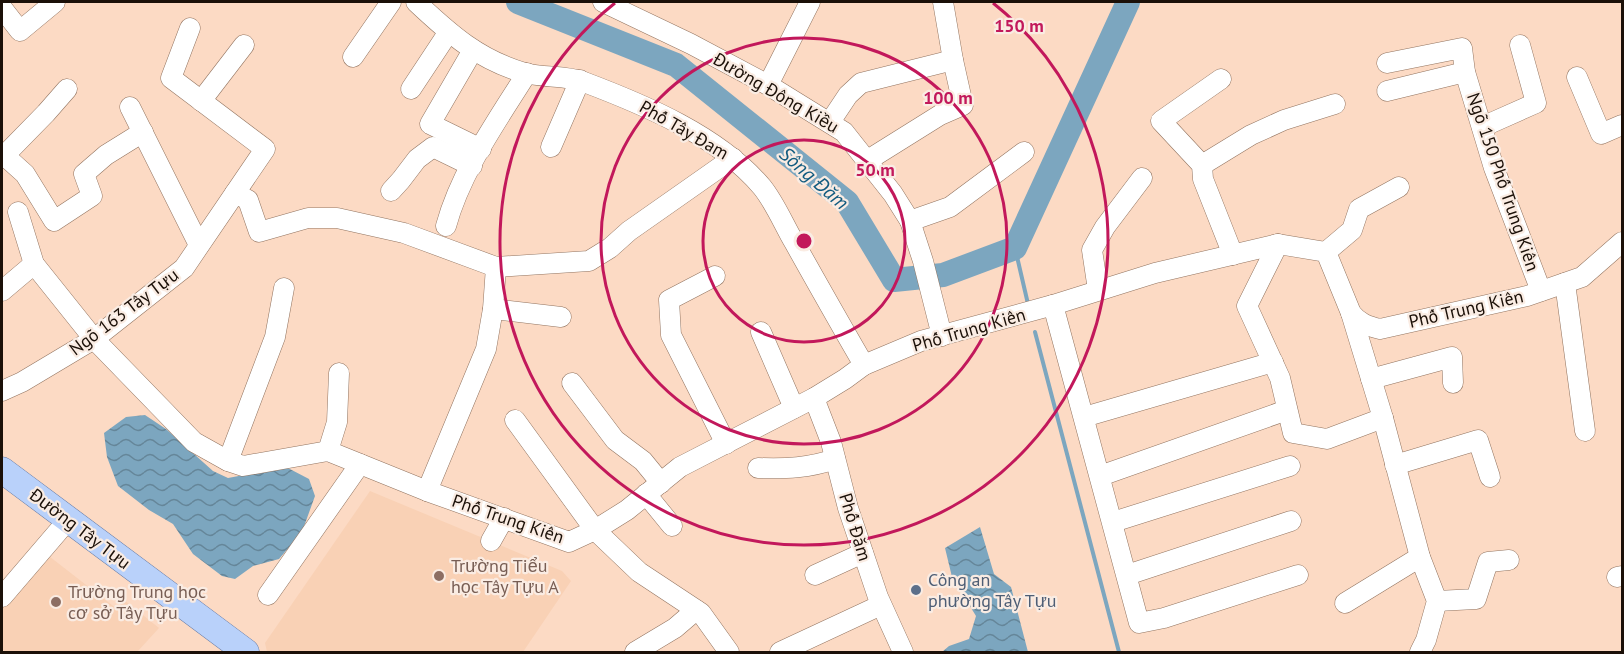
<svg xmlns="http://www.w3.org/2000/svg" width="1624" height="654" font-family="'PT Sans',sans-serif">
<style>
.built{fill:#f9d1b5}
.water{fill:url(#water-waves)}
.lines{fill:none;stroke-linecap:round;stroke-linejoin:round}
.stream{stroke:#7ca6bf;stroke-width:4}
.river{stroke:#7ca6bf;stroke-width:24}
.minor-casing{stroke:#927460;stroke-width:21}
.major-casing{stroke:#6479a3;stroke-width:27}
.minor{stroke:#fff;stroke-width:20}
.major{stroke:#b9d1fa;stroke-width:26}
.ring{fill:none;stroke:#c2185b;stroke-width:3}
.education-dot{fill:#8d6e63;stroke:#faece3;stroke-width:2}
.service-dot{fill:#5c6f8a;stroke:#faece3;stroke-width:2}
.labels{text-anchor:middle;stroke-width:4.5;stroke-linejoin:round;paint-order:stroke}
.street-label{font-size:18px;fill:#1b1008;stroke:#faece3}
.education-label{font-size:18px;fill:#785e54;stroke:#faece3;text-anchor:start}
.service-label{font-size:18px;fill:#4e5e75;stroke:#faece3;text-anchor:start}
.water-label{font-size:20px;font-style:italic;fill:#135c80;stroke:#faece3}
.centre{fill:#c2185b;stroke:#faece3;stroke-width:3}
.ring-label{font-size:18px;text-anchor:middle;font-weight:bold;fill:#c2185b;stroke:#faece3;stroke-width:4.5;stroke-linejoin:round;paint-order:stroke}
</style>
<defs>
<pattern id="water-waves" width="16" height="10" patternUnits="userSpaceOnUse" patternTransform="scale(1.5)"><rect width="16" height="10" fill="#7ca6bf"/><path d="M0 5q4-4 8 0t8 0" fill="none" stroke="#658699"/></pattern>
</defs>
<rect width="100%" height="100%" fill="#fcdac4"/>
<g class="built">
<path d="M 370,491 L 562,571 L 571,581 L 523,652 L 267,652 L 265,643 Z"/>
<path d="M 45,553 L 117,609 L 124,600 L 159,628 L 137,652 L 2,652 L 2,605 Z"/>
</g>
<g class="water">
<path d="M 145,415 L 166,429 L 213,471 L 228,478 L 286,467 L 309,479 L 315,496 L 302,532 L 279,559 L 253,566 L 235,579 L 222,576 L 193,554 L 173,524 L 149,510 L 118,486 L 107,457 L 104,433 L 126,417 Z"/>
<path d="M 980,527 L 994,574 L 1011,587 L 1028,652 L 942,652 L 949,646 L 969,639 L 976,616 L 952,577 L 945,548 Z"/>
</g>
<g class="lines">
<g class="stream">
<path d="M 1015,248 L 1028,304"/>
<path d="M 1035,332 L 1119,652"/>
</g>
<path class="river" d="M 518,2 L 676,65 L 847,202 L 894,280 L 943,275 L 1015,248 L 1128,2"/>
<defs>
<g id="minor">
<path d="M 416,2 C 450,34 479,60 525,73 C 544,78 565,75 584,82 C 645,105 719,136 762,187 C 775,203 784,225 794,242 C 817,283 840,324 864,365"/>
<path d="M 603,2 L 691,44 L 768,85 L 844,132 L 893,194 L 910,221 L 923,261 L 942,336"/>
<path d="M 2,8 L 20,31 L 55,2"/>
<path d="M 473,50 L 430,124 L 481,149"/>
<path d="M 353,57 L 391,2"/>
<path d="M 1387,63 L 1462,48 L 1465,72 L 1494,168 L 1541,291"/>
<path d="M 1577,77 L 1601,134 L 1622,125"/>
<path d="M 1221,79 L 1161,121 L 1202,165 L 1203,179 L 1233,255"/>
<path d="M 768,85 L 810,2"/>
<path d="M 411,89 L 448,33"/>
<path d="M 1387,91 L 1465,72"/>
<path d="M 201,101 L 244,45"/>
<path d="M 130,107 L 199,245"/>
<path d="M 830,122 L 848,95 L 861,83 L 953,60"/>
<path d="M 1482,127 L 1536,103 L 1520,45"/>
<path d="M 551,147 L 580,80"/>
<path d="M 5,156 L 25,174 L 54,221 L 92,196 L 84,174 L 106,155 L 143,132"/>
<path d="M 2,158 L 46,113 L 67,89"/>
<path d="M 868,160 L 940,115 L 963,105 L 953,60 L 943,2"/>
<path d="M 1202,165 L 1251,135 L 1284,120 L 1335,104"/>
<path d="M 391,191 L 401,180 L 417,159 L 433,147 L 472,166"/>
<path d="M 235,193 L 248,200 L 259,232 L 308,218 L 337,218 L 404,233 L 496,267 L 589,261 L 610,248 L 629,231 L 733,158"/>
<path d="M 18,212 L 34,264 L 94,339 L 194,442 L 228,461 L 243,466 L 328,451 L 427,491 L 569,542 L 595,530 L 627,510 L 680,467 L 814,398 L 845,379 L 864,365 L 921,341 L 1053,305 L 1155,273 L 1278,244 L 1326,252 L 1351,313 C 1359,323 1367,326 1380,329 L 1527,296 L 1582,277 L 1622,242"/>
<path d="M 910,221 L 950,207 L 1024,152"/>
<path d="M 446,226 C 461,171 497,121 527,73"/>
<path d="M 1278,244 L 1247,306 L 1280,378 L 1293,433 L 1327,439 L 1383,418"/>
<path d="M 1326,252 L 1352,230 L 1359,209 L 1399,187"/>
<path d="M 715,276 L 669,300 L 671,335 L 726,444"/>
<path d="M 1565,283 L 1585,431"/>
<path d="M 1098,290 L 1092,250 L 1105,227 L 1142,178"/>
<path d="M 2,291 L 34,264"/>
<path d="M 1053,305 L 1139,623 L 1164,618 L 1298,575"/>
<path d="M 493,309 L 561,317"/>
<path d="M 1351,313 L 1383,418 L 1420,557 L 1437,601 L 1426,640 L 1420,652"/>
<path d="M 761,332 L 794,408"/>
<path d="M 1371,379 L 1452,357 L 1453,383"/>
<path d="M 572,383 L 615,440 L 643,461 L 661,483"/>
<path d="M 2,391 L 22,382 L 94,339 L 184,268 L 265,149 L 171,78 L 190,28"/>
<path d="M 814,398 L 831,442 L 848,508 L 878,597 L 903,652"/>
<path d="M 1084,417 L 1273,362"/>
<path d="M 515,420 L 595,530 L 639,572 L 701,613 L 729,652"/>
<path d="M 328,451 L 337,422 L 339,373"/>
<path d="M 228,461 L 275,337 L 284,288"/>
<path d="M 1395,465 L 1478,440 L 1490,477"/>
<path d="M 758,468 C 786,469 809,468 835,459"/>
<path d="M 1100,476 L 1287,410"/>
<path d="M 427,491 L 486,349 L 493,309 L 496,267"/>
<path d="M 646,494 L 672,526"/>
<path d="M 1113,522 L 1290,466"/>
<path d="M 491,541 L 504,518"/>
<path d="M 815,575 L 863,553"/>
<path d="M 1127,575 L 1291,521"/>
<path d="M 1617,577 L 1622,576"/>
<path d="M 268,595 L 360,464"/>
<path d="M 2,597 L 68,520"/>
<path d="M 1437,601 L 1476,599 L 1488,562 L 1509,560"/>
<path d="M 1345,603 L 1420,557"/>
<path d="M 635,652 L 675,628 L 696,610"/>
<path d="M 780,652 L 881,605"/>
</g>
<path id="major" d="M 2,470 L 246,652"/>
</defs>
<use href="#minor" class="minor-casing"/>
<use href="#major" class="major-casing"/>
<use href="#minor" class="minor"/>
<use href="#major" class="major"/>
</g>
<g class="ring">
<circle cx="804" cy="241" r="101"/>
<circle cx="804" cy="241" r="203"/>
<path d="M993 3A304 304 0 1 1 615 3"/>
</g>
<g class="education-dot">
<circle cx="439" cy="576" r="6"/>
<circle cx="56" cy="602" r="6"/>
</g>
<circle class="service-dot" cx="916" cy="590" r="6"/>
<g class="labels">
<g class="street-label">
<text transform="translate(776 93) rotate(30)" y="6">Đường Đông Kiều</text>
<text transform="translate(684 130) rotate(30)" y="6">Phố Tây Đam</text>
<text transform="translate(1503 182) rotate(71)" y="6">Ngõ 150 Phố Trung Kiên</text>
<text transform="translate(1466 309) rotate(-13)" y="6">Phố Trung Kiên</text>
<text transform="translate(124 312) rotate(-37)" y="6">Ngõ 163 Tây Tựu</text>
<text transform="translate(969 330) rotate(-16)" y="6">Phố Trung Kiên</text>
<text transform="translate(508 519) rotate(19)" y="6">Phố Trung Kiên</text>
<text transform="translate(855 527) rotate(73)" y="6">Phố Đăm</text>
<text transform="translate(80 529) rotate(37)" y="6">Đường Tây Tựu</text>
</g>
<g class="education-label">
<text x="451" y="572">Trường Tiểu<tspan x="451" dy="21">học Tây Tựu A</tspan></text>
<text x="68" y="598">Trường Trung học<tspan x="68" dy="21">cơ sở Tây Tựu</tspan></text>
</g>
<g class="service-label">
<text x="928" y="586">Công an<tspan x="928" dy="21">phường Tây Tựu</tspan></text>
</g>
<g class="water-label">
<text transform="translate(814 178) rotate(41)" y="7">Sông Đăm</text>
</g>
</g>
<circle cx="804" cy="241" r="9" class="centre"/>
<g class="ring-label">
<text x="1019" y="32">150 m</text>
<text x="948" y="104">100 m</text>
<text x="875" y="176">50 m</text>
</g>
<rect width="1624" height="654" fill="none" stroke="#1b1008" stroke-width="6"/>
</svg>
